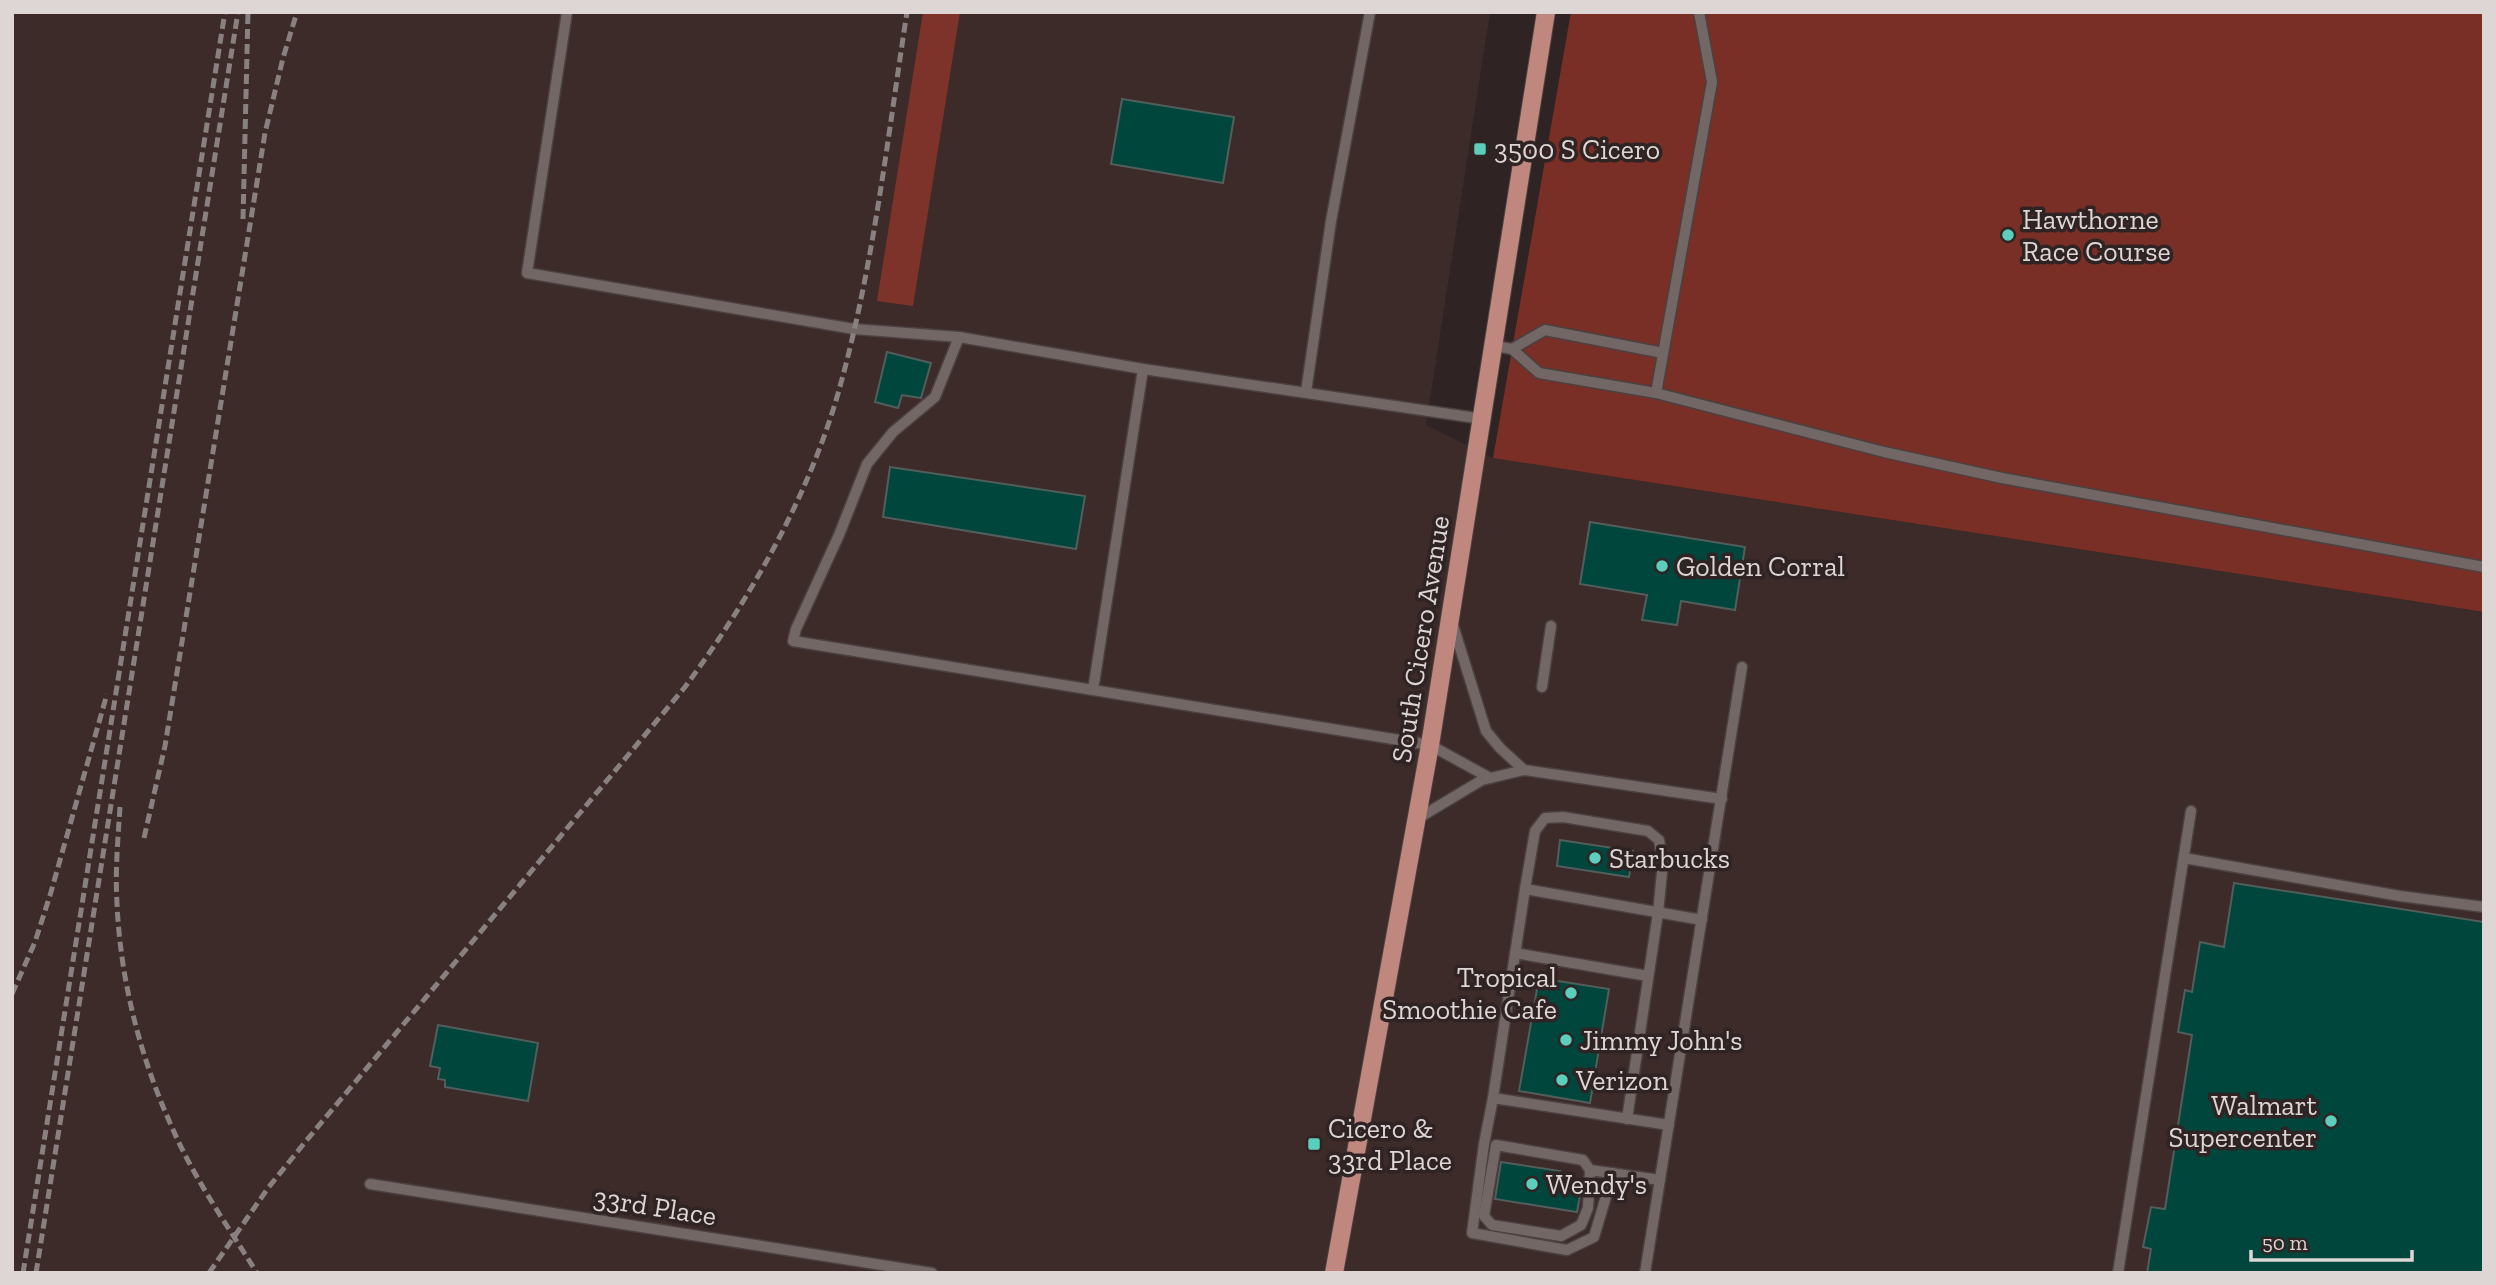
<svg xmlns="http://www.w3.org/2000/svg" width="2496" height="1285" font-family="'Zilla Slab',serif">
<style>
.built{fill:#3c2b29}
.green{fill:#792f26}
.forest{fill:#7e332a}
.building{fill:#00463d;stroke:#515e5b;stroke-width:2}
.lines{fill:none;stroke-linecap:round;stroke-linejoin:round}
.service-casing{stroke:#4a4140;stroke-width:13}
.primary-casing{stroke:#4a4140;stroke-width:20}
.service{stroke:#736765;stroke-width:10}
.primary{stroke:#c0877e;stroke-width:18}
.rail{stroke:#898180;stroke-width:5;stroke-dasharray:10 5;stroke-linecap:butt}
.poi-dot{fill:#5ccebb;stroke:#2f2423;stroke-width:2.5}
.labels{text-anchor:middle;stroke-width:7;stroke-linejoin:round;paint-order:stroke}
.poi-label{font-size:28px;fill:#ddd6d5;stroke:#2f2423;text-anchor:start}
.street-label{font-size:28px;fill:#ddd6d5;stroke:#2f2423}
</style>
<rect width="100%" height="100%" fill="#2f2423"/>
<path class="built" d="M 12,12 L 1490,12 L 1426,425 L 1493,458 L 2484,612 L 2484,1273 L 12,1273 Z"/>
<path class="green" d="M 1571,12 L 2484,12 L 2484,612 L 1493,458 Z"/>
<path class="forest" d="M 923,12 L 960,12 L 913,306 L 877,301 Z"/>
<g class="building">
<path d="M 1122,99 L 1234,117 L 1223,183 L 1111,164 Z"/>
<path d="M 887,352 L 931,363 L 921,398 L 902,395 L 898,408 L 875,402 Z"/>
<path d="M 890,467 L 1085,496 L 1076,549 L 883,517 Z"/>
<path d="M 1590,522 L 1745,547 L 1735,610 L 1681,601 L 1677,625 L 1642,620 L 1647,595 L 1580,584 Z"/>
<path d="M 1560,840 L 1633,851 L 1629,877 L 1557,866 Z"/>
<path d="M 2234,883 L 2484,922 L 2484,1273 L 2147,1273 L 2151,1249 L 2143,1247 L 2151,1207 L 2165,1209 L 2192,1035 L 2178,1032 L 2185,990 L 2192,992 L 2200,942 L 2224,947 Z"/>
<path d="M 1539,978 L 1609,989 L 1590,1103 L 1519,1091 Z"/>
<path d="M 438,1025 L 538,1043 L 528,1101 L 445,1087 L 445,1080 L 438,1079 L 440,1068 L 430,1066 Z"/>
<path d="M 1501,1162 L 1560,1171 L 1559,1179 L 1570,1181 L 1569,1188 L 1581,1189 L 1577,1212 L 1495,1199 Z"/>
</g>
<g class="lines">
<defs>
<g id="service">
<path d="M 567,12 L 527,273 L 854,329 L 959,337 L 1143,369 L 1483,419"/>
<path d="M 959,337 L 935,397 L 893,432 L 867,464 L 839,535 L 796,629 L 793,641 L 1093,690 L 1143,369"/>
<path d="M 1495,346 L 1512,349 L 1539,373 L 1656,393 L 1884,452 L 2002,478 L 2484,567"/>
<path d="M 1512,349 L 1545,330 L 1663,353"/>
<path d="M 1306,392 L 1331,221 L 1370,12"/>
<path d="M 1656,393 L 1712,82 L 1699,12"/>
<path d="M 1452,622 L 1486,731 L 1500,748 L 1524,770"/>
<path d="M 1542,687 L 1551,626"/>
<path d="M 1093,690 L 1430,745 L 1490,778"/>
<path d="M 1417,819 L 1482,780 L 1524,770 L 1722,799"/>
<path d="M 2184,858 L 2400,896 L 2484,907"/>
<path d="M 1525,889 L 1702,920"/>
<path d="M 1515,953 L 1648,976"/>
<path d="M 1493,1098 L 1669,1125"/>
<path d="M 1590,1170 L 1588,1208 L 1581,1225 L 1561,1236 L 1492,1225 L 1484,1216 L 1496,1145 L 1583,1160 L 1590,1170 L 1660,1180"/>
<path d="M 1613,1173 L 1594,1237 L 1567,1250 L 1472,1233 L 1484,1144 L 1493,1098 L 1525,889 L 1535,831 L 1545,818 L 1563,817 L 1648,831 L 1659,840 L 1663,862 L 1658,913 L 1627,1119"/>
<path d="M 370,1184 L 932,1273"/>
<path d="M 1645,1273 L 1742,667"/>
<path d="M 2118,1273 L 2191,811"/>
</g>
<path id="primary" d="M 1334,1273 L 1430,745 L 1546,12"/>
</defs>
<use href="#service" class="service-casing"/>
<use href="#primary" class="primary-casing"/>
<use href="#service" class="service"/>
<use href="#primary" class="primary"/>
<g class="rail">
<path d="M 243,219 L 248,12"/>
<path d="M 120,807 C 118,838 115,871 117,903 C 120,978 140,1057 171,1125 C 193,1177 227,1225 257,1273"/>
<path d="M 144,838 L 165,746 L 265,133 L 283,58 L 297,12"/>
<path d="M 12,994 L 35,942 L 51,892 L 107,694"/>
<path d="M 23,1273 L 225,12"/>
<path d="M 36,1273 L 238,12"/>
<path d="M 209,1273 L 268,1188 L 306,1141 L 685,687 C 749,600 806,502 837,397 C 873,272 887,141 907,12"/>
</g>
</g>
<g class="poi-dot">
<rect x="1473" y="142" width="14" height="14" rx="3.5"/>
<circle cx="2008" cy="235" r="7"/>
<circle cx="1662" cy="566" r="7"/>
<circle cx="1595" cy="858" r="7"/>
<circle cx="1571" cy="993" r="7"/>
<circle cx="1566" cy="1040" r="7"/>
<circle cx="1562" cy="1080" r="7"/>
<circle cx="2331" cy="1121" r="7"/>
<rect x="1307" y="1137" width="14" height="14" rx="3.5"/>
<circle cx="1532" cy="1184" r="7"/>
</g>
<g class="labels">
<g class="poi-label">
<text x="1494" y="159">3500 S Cicero</text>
<text x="2022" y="229">Hawthorne<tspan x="2022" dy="32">Race Course</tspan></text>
<text x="1676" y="576">Golden Corral</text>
<text x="1609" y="868">Starbucks</text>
<text x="1557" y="987" text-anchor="end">Tropical<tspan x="1557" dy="32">Smoothie Cafe</tspan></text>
<text x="1580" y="1050">Jimmy John's</text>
<text x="1576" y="1090">Verizon</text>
<text x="2317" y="1115" text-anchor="end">Walmart<tspan x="2317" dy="32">Supercenter</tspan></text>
<text x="1328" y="1138">Cicero &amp;<tspan x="1328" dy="32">33rd Place</tspan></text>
<text x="1546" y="1194">Wendy's</text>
</g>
<g class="street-label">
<text transform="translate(1420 639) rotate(-81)" y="10">South Cicero Avenue</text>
<text transform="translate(655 1206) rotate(9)" y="10">33rd Place</text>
</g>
</g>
<rect width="2496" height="1285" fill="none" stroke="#ddd6d5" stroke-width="28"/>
<path d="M2251 1250v10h161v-10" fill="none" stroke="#ddd6d5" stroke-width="3.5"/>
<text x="2262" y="1250" font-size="21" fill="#ddd6d5" stroke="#2f2423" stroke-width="5" paint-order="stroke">50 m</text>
</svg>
